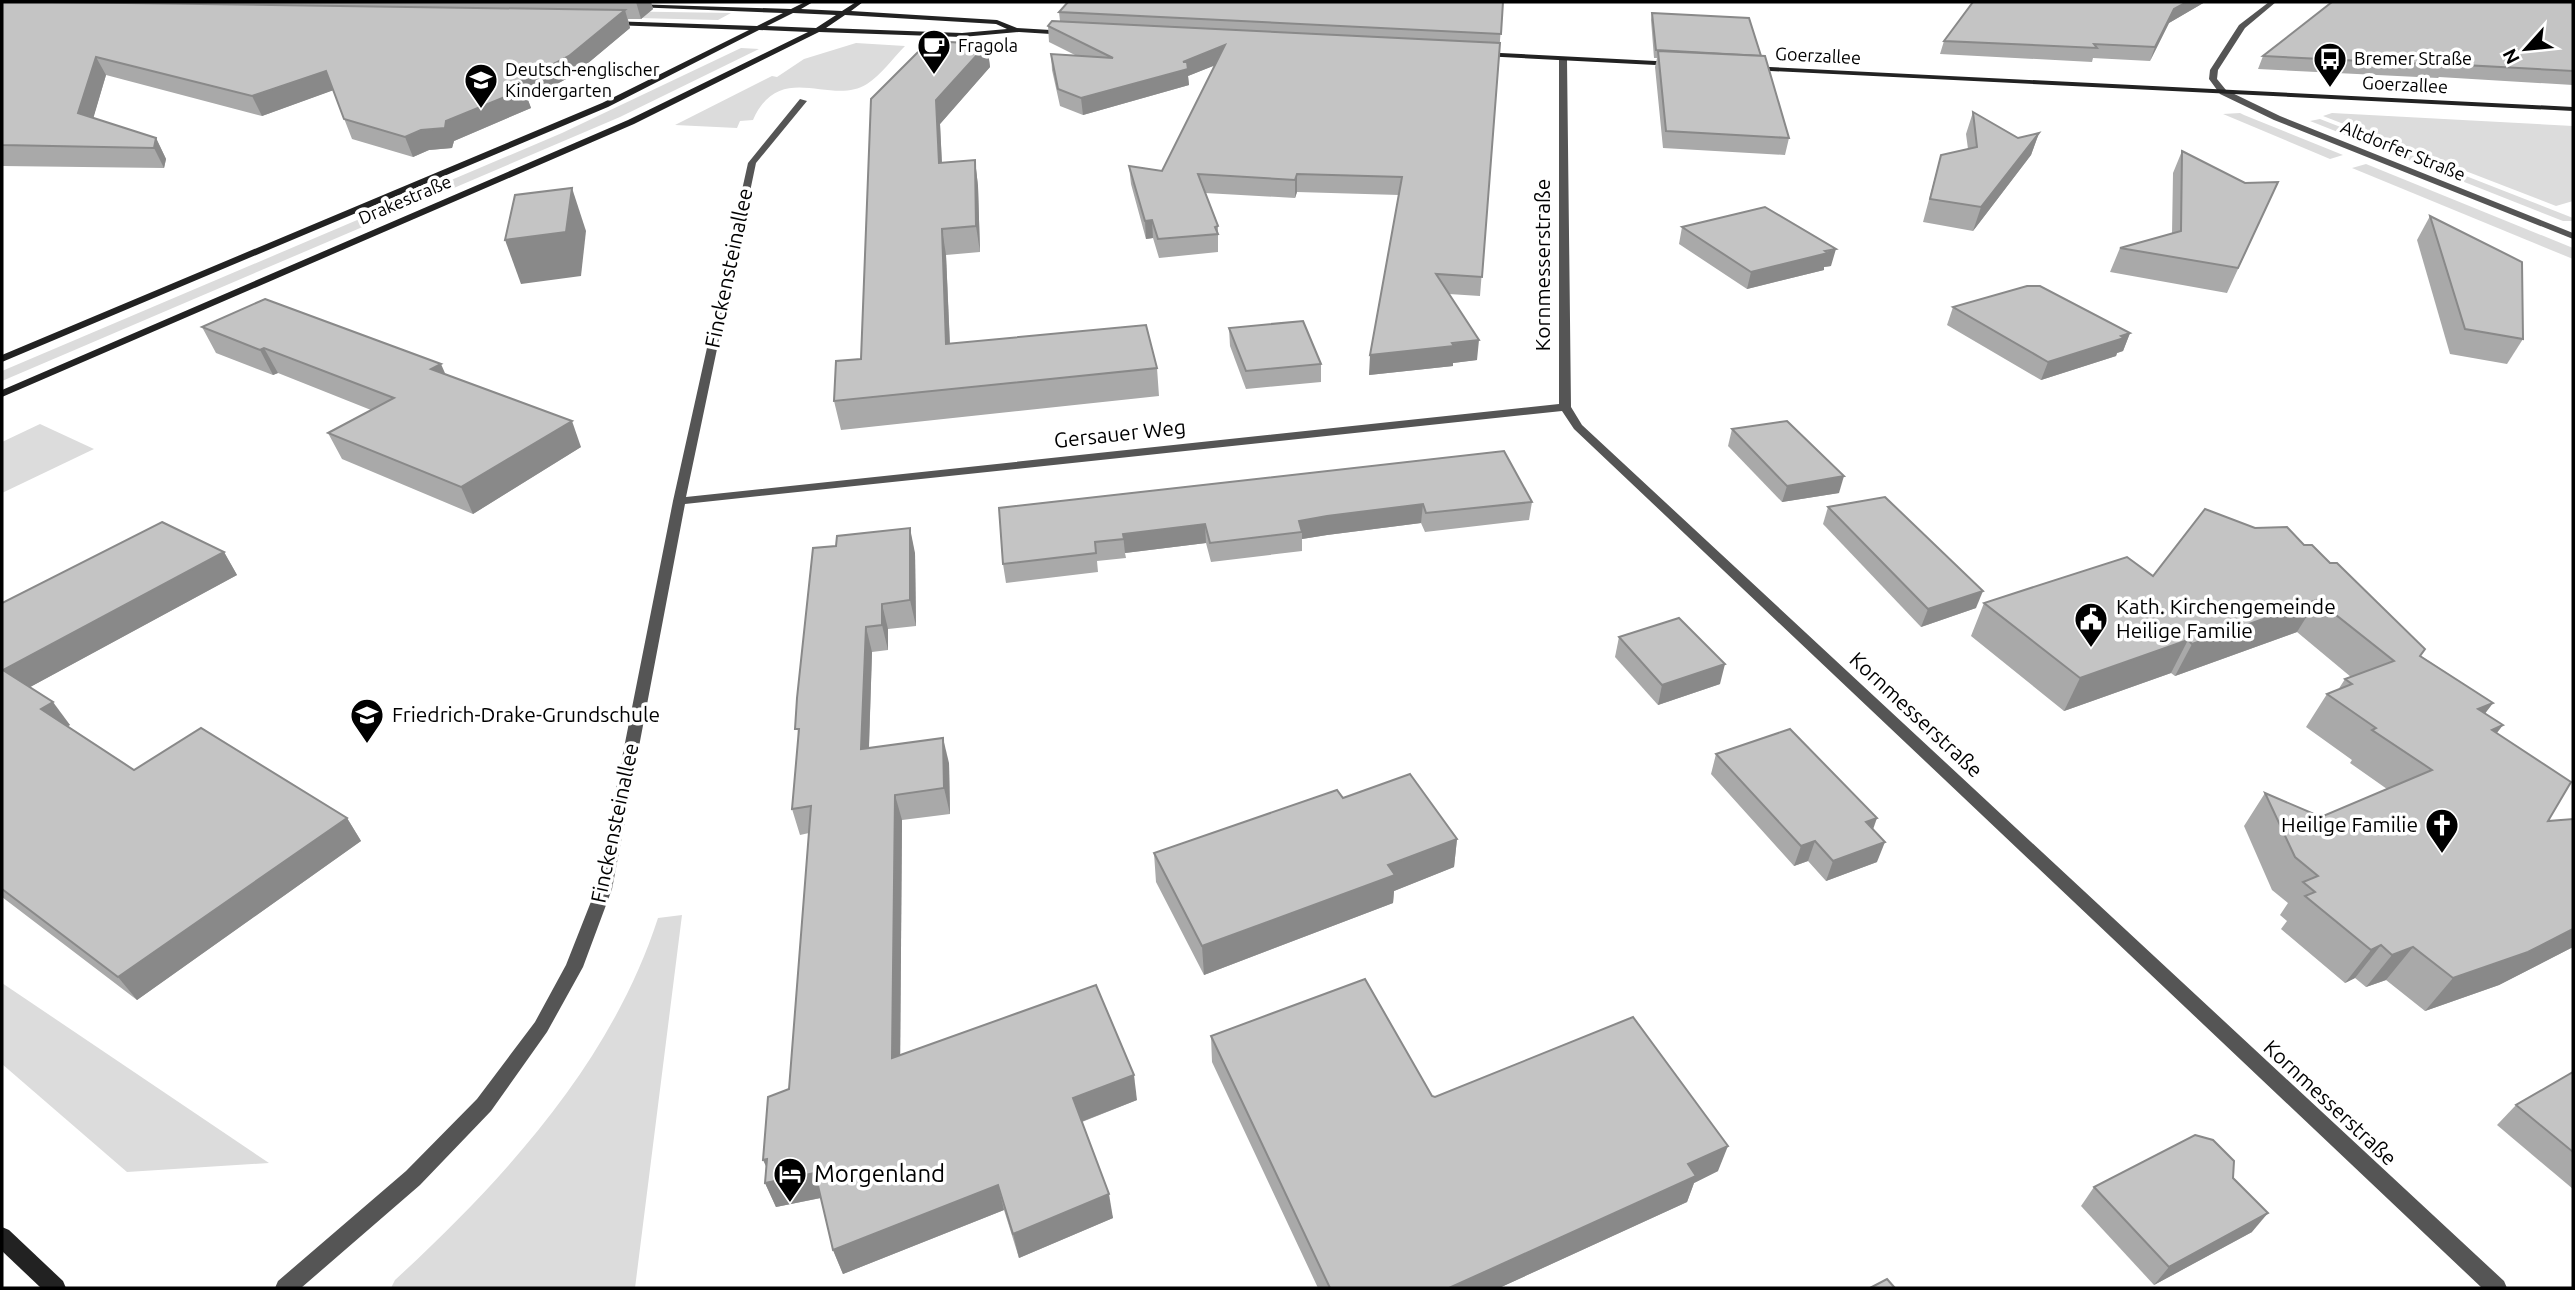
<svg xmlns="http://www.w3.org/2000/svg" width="2575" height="1290" font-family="Ubuntu,sans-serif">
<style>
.green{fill:#dcdcdc}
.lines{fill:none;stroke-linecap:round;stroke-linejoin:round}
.street{fill:#555;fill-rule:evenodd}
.secondary{fill:#222;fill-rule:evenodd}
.wall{fill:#a9a9a9}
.shaded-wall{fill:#898989}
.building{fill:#c4c4c4;stroke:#898989;stroke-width:2}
.labels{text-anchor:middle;stroke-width:7;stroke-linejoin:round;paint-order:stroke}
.far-poi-label{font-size:18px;fill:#000;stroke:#fff;text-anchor:start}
.far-street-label{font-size:18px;fill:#000;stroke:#fff}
.street-label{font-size:21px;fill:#000;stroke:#fff}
.poi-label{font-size:21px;fill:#000;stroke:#fff;text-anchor:start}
.near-poi-label{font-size:24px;fill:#000;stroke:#fff;text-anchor:start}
</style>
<rect width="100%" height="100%" fill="#fff"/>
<g class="green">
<path d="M 479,9 L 731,13 L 718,20 L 473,14 Z"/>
<path d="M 856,43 L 905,46 C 893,58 881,75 867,84 C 831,107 780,59 753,120 L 740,121 L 737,128 L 675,125 L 772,76 L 777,77 L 804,59 Z"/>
<path d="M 741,48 L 759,49 L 620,117 L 2,381 L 2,371 L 562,133 Z"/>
<path d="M 2240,113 L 2244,115 L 2343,155 L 2330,159 L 2223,114 Z"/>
<path d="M 2332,113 L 2573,126 L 2573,201 L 2556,206 L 2323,116 Z"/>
<path d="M 2320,119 L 2573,218 L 2573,221 L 2563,221 L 2310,121 Z"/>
<path d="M 2366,164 L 2573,248 L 2573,259 L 2352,168 Z"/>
<path d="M 40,424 L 94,449 L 2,493 L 2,442 Z"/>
<path d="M 682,915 L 635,1288 L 391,1288 L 395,1280 C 505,1178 611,1063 658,918 Z"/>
<path d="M 2,983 L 269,1163 L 127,1172 L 2,1064 Z"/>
</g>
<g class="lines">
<g class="street">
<path d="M 2269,2 L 2276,2 L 2245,28 L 2218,70 L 2217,79 L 2226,90 L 2280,116 L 2573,233 L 2573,239 L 2274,120 L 2220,94 L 2209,79 L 2210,70 L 2239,25 Z"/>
<path d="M 1563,57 L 1567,59 L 1571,407 L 1582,425 L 2504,1281 L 2507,1288 L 2482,1288 L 1574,429 L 1562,411 L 685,504 L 612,889 L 583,967 L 547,1032 L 491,1111 L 420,1185 L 301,1288 L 275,1288 L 278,1281 L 406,1171 L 477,1099 L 535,1022 L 566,965 L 596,889 L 673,501 L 748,163 L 800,99 L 807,101 L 756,163 L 686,497 L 1559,404 L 1559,59 Z"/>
</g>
<g class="secondary">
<path d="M 805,2 L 813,2 L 801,9 L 842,11 L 856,2 L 863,2 L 851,11 L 997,20 L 1017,28 L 1067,31 L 1071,33 L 1067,35 L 1019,32 L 962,37 L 819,32 L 634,124 L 2,397 L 2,390 L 628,120 L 808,32 L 759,30 L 608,107 L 2,362 L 2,355 L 602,103 L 749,30 L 612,25 L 609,21 L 757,26 L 783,13 L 634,7 L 632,4 L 791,9 ZM 793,13 L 836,15 L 816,28 L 767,26 ZM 845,15 L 996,24 L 1007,29 L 962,33 L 826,28 Z"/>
<path d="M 1480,52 L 1675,62 L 1679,64 L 1675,66 L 1483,56 L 1480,56 Z"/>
<path d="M 1749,66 L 2573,107 L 2573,111 L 1752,70 L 1748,68 Z"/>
<path d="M 2,1227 L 9,1230 L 63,1281 L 66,1288 L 41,1288 L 2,1251 Z"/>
</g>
</g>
<g class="wall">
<path d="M 2,2 L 651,2 L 653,9 L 641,19 L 628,19 L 630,28 L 575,74 L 528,100 L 531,108 L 454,141 L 452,148 L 429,150 L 413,157 L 352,139 L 333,90 L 262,116 L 106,75 L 93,118 L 156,138 L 166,159 L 164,168 L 2,166 Z"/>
<path d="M 1503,2 L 1480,296 L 1449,294 L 1477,360 L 1453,363 L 1453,366 L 1369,375 L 1399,195 L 1297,192 L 1295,198 L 1205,193 L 1218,226 L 1218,252 L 1159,258 L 1153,238 L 1146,239 L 1131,184 L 1129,166 L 1162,171 L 1215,65 L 1188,76 L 1189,85 L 1083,115 L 1060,106 L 1052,70 L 1051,54 L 1077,56 L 1049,42 L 1048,26 L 1060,21 L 1059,12 Z"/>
<path d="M 1973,2 L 2205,2 L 2169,23 L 2150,61 L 2093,58 L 2092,62 L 1940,54 L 1944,41 Z"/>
<path d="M 2573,2 L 2573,85 L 2439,77 L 2438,78 L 2258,69 L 2263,56 Z"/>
<path d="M 1652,13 L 1761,56 L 1789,138 L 1785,155 L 1663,148 L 1655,67 L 1657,58 L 1654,58 L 1651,20 Z"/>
<path d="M 987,44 L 990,67 L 940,124 L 942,163 L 975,160 L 978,186 L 980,252 L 946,255 L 950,344 L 1157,368 L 1159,396 L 841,430 L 834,401 L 861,359 L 871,99 Z"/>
<path d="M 1973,112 L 2018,138 L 2039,133 L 2031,155 L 1973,231 L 1923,222 L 1941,155 L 1968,149 L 1966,134 Z"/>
<path d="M 2182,151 L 2245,183 L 2278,182 L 2227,293 L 2110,272 L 2120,248 L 2172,234 L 2173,173 Z"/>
<path d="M 2430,216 L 2523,339 L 2507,364 L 2450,354 L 2417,240 Z"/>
<path d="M 1682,227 L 1831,266 L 1824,267 L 1824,270 L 1747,289 L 1679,244 Z"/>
<path d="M 1953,307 L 2130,333 L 2123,351 L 2117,353 L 2116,356 L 2041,380 L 1947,325 Z"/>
<path d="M 202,327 L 446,375 L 581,447 L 473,514 L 342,459 L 328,433 L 371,410 L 278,373 L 273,375 L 216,353 Z"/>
<path d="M 1229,328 L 1321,364 L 1321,382 L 1246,389 L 1230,346 Z"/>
<path d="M 1732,429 L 1839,493 L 1782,502 L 1728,446 Z"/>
<path d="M 1532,502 L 1529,520 L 1425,532 L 1421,523 L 1327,535 L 1302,539 L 1302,551 L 1211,562 L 1206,543 L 1125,553 L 1126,558 L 1097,561 L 1098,572 L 1006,583 L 1003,564 L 999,508 Z"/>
<path d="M 1828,507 L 1976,608 L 1921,627 L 1823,524 Z"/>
<path d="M 2255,528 L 2304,545 L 2330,563 L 2425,649 L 2421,656 L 2493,703 L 2485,713 L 2548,821 L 2573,819 L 2573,947 L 2499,985 L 2425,1011 L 2386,980 L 2366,987 L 2355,978 L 2345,983 L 2281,929 L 2287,921 L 2280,915 L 2288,903 L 2272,890 L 2244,826 L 2265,793 L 2321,817 L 2387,789 L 2350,763 L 2352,760 L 2306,727 L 2327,694 L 2338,690 L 2345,679 L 2351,677 L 2297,632 L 2175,676 L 2171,673 L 2064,711 L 1971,636 L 1984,603 L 2153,576 Z"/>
<path d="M 224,552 L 237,575 L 30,687 L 70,725 L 67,726 L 134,770 L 347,818 L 361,841 L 137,1000 L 2,897 L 2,603 Z"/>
<path d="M 915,553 L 916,626 L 888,629 L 888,650 L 872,652 L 869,748 L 949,763 L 950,814 L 902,820 L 900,1055 L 1137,1100 L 1082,1122 L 1113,1218 L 1019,1258 L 1004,1210 L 843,1274 L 833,1250 L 821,1198 L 776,1207 L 765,1183 L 789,1089 L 809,833 L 800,835 L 792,809 L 798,739 L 797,698 Z"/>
<path d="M 1619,637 L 1720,684 L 1658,705 L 1615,657 Z"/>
<path d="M 1716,754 L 1873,829 L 1877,862 L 1826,881 L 1808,861 L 1794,866 L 1711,774 Z"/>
<path d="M 1343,798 L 1457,839 L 1454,867 L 1394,891 L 1393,903 L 1204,975 L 1156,882 L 1154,853 Z"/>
<path d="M 1211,1036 L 1432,1096 L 1718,1171 L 1694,1183 L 1687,1202 L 1499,1288 L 1318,1288 L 1212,1062 Z"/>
<path d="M 2573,1072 L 2573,1189 L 2497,1125 L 2516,1105 Z"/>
<path d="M 2233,1178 L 2252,1232 L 2154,1285 L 2081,1206 L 2094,1187 Z"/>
</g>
<g class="shaded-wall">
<path d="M 636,2 L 651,2 L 653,9 L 641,19 Z"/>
<path d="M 2187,2 L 2205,2 L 2169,23 L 2150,61 L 2155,47 L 2174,9 Z"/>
<path d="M 625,10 L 630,28 L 575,74 L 528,100 L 531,108 L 454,141 L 452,148 L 429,150 L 413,157 L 405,137 L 446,121 L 509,87 Z"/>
<path d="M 987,44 L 990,67 L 940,124 L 943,188 L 939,163 L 936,100 Z"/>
<path d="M 1225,45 L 1226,61 L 1188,76 L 1189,85 L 1083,115 L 1081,98 L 1183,62 Z"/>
<path d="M 96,57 L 106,75 L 89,133 L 78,113 Z"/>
<path d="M 326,71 L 334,90 L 262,116 L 252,96 Z"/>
<path d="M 2039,133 L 2031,155 L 1973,231 L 1981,207 Z"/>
<path d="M 156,138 L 166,159 L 164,168 L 154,148 Z"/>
<path d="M 975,160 L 978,186 L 980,252 L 976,226 Z"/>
<path d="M 1297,174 L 1297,192 L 1295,198 L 1295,180 Z"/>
<path d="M 572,188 L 586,231 L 581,276 L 521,284 L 505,240 Z"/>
<path d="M 1152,220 L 1153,238 L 1146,239 L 1145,221 Z"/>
<path d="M 942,229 L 946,255 L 951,372 L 946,344 Z"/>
<path d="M 1836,249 L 1831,266 L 1824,267 L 1824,270 L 1747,289 L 1751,272 Z"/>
<path d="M 2130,333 L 2123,351 L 2117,353 L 2116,356 L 2041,380 L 2048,362 Z"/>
<path d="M 1479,340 L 1477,360 L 1453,363 L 1453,366 L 1369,375 L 1370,355 Z"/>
<path d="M 264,348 L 278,373 L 273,375 L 260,350 Z"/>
<path d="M 441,364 L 452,389 L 431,369 Z"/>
<path d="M 572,421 L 581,447 L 473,514 L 461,487 Z"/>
<path d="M 1844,476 L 1839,493 L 1782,502 L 1787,486 Z"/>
<path d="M 1423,504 L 1421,523 L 1327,535 L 1302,539 L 1302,532 L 1299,521 L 1327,516 Z"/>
<path d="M 1205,524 L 1206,543 L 1125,553 L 1123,534 Z"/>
<path d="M 910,528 L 915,553 L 916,626 L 910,600 Z"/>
<path d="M 224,552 L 237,575 L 21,692 L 3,670 Z"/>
<path d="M 1983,591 L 1976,608 L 1921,627 L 1928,609 Z"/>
<path d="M 2317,600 L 2297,632 L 2175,676 L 2192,644 Z"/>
<path d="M 882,604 L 888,629 L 888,650 L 882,625 Z"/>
<path d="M 866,627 L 872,652 L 868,774 L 861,749 Z"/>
<path d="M 2188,640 L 2171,673 L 2064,711 L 2080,678 Z"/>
<path d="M 1725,664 L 1720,684 L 1658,705 L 1662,685 Z"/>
<path d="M 53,702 L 70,725 L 58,732 L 41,709 Z"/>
<path d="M 2493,703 L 2468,736 L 2478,709 Z"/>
<path d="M 2503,725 L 2478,758 L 2492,730 Z"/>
<path d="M 943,738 L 949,763 L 950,814 L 944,788 Z"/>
<path d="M 895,795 L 902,820 L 900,1083 L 892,1058 Z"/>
<path d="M 347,818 L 361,841 L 137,1000 L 118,977 Z"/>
<path d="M 1877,818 L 1870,838 L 1866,822 Z"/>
<path d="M 1457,839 L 1454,867 L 1394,891 L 1393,903 L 1204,975 L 1202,946 L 1388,865 Z"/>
<path d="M 1815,841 L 1808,861 L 1794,866 L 1801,846 Z"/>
<path d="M 1885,842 L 1877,862 L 1826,881 L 1833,861 Z"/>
<path d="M 2573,929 L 2573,947 L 2499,985 L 2425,1011 L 2453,978 Z"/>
<path d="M 2381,945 L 2355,978 L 2345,983 L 2371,950 Z"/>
<path d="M 2413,947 L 2386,980 L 2366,987 L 2392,955 Z"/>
<path d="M 1134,1075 L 1137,1100 L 1078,1123 L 1073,1098 Z"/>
<path d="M 1728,1146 L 1718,1171 L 1694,1183 L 1687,1202 L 1499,1288 L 1449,1288 L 1688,1164 Z"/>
<path d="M 767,1159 L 815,1173 L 825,1197 L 776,1207 L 765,1183 L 773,1181 L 763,1160 Z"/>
<path d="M 998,1185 L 1004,1210 L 843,1274 L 833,1250 Z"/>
<path d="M 1109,1194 L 1113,1218 L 1019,1258 L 1013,1234 Z"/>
<path d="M 2268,1213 L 2252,1232 L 2154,1285 L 2169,1267 Z"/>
</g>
<g class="building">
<path d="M 2,2 L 51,2 L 625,10 L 569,56 L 509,87 L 524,89 L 446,121 L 445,128 L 421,130 L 405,137 L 344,119 L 326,71 L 252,96 L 96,57 L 78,113 L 156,138 L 154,148 L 2,145 Z"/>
<path d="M 1068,2 L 1503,2 L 1501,34 L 1059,12 Z"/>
<path d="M 1973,2 L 2187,2 L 2174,9 L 2155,47 L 2094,44 L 2097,48 L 1944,41 Z"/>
<path d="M 2332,2 L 2573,2 L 2573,71 L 2444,64 L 2445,65 L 2263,56 Z"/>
<path d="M 1652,13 L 1749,18 L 1761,56 L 1656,50 Z"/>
<path d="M 1052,21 L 1500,43 L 1482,277 L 1436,274 L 1479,340 L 1452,343 L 1454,346 L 1370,355 L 1402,177 L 1297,174 L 1295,180 L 1198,174 L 1218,226 L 1215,227 L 1218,234 L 1158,239 L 1152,220 L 1145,221 L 1129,166 L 1162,171 L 1225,45 L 1183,62 L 1187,62 L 1188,69 L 1081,98 L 1058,89 L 1051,54 L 1113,58 L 1048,26 Z"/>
<path d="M 929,41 L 987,44 L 936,100 L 939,163 L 975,160 L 976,226 L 942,229 L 946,344 L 1146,325 L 1157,368 L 834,401 L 836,361 L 861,359 L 871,99 Z"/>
<path d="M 1658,51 L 1765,56 L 1789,138 L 1666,131 Z"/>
<path d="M 1973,112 L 2018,138 L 2039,133 L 1981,207 L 1930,199 L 1941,155 L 1977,147 Z"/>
<path d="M 2182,151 L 2245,183 L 2278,182 L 2238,268 L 2120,248 L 2181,231 Z"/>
<path d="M 572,188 L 566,232 L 505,240 L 515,195 Z"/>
<path d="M 1765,207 L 1836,249 L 1825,251 L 1828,253 L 1751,272 L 1682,227 Z"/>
<path d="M 2430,216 L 2522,262 L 2523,339 L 2465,329 Z"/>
<path d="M 2027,286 L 2040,286 L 2130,333 L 2121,336 L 2124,338 L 2048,362 L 1953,307 Z"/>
<path d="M 265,299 L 441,364 L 431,369 L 572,421 L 461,487 L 328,433 L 394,398 L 264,348 L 260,350 L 202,327 Z"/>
<path d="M 1303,321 L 1321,364 L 1246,371 L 1229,328 Z"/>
<path d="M 1787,421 L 1844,476 L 1787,486 L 1732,429 Z"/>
<path d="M 1504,451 L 1532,502 L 1426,513 L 1423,504 L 1327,516 L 1299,521 L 1302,532 L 1210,543 L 1205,524 L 1123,534 L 1124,539 L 1095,542 L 1096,553 L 1003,564 L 999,508 Z"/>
<path d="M 1885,497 L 1983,591 L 1928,609 L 1828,507 Z"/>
<path d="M 2205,509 L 2255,528 L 2287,527 L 2304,545 L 2312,545 L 2330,563 L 2337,563 L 2425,649 L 2420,656 L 2493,703 L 2478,709 L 2503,725 L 2492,730 L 2571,782 L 2548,821 L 2573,819 L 2573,929 L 2528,952 L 2453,978 L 2413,947 L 2392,955 L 2381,945 L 2371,950 L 2305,896 L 2315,892 L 2303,882 L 2318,876 L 2295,857 L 2265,793 L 2321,817 L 2432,770 L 2372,730 L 2376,728 L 2327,694 L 2352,684 L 2345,679 L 2394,661 L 2317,600 L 2192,644 L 2188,640 L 2080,678 L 1984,603 L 2127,557 L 2153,576 Z"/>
<path d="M 162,522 L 224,552 L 3,670 L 53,702 L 41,709 L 134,770 L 201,728 L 347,818 L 118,977 L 2,889 L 2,603 Z"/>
<path d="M 910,528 L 910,600 L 882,604 L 882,625 L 866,627 L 861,749 L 943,738 L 944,788 L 895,795 L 892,1058 L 1096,985 L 1134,1075 L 1073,1098 L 1109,1194 L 1013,1234 L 998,1185 L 833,1250 L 815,1173 L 765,1183 L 767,1159 L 763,1160 L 768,1097 L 789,1089 L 811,806 L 792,809 L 799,729 L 795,729 L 797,698 L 813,548 L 836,546 L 837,536 Z"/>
<path d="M 1679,618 L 1725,664 L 1662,685 L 1619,637 Z"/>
<path d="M 1790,729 L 1877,818 L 1866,822 L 1885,842 L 1833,861 L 1815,841 L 1801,846 L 1716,754 Z"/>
<path d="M 1410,774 L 1457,839 L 1388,865 L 1395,875 L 1202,946 L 1154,853 L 1337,790 L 1343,798 Z"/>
<path d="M 1365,979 L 1432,1096 L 1435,1097 L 1633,1017 L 1728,1146 L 1688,1164 L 1696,1176 L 1449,1288 L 1330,1288 L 1211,1036 Z"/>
<path d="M 2573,1072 L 2573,1152 L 2516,1105 Z"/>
<path d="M 2195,1135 L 2213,1140 L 2234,1161 L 2233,1178 L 2268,1213 L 2169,1267 L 2094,1187 Z"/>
<path d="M 1887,1279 L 1895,1288 L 1870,1288 Z"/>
</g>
<defs>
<symbol id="cafe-pin" viewBox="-11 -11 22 30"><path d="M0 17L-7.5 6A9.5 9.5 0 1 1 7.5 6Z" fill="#000" stroke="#fff"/><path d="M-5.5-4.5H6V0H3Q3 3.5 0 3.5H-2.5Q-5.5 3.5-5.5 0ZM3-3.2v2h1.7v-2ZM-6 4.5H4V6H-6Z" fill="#fff"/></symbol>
<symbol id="bus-pin" viewBox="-11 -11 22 30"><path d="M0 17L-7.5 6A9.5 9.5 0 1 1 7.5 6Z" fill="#000" stroke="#fff"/><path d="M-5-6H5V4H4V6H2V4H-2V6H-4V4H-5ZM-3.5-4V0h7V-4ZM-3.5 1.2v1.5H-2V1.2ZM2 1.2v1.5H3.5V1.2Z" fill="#fff"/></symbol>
<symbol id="school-pin" viewBox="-11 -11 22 30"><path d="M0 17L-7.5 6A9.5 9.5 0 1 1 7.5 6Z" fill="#000" stroke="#fff"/><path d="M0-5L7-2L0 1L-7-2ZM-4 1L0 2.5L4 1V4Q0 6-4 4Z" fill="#fff"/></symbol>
<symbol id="civic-pin" viewBox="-11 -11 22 30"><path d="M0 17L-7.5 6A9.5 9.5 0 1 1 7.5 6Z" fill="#000" stroke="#fff"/><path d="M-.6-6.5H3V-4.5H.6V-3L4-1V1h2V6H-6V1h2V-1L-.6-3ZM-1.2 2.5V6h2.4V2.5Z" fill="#fff"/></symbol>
<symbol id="church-pin" viewBox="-11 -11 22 30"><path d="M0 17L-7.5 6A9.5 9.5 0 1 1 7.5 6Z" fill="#000" stroke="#fff"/><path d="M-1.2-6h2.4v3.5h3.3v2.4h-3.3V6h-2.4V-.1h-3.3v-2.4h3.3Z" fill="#fff"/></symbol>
<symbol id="hotel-pin" viewBox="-11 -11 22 30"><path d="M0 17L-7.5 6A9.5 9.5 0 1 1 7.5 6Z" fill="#000" stroke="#fff"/><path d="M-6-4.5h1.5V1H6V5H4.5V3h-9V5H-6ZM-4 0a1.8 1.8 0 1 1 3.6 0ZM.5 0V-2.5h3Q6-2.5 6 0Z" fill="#fff"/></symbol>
</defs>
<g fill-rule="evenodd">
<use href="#cafe-pin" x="915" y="27" width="38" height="52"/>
<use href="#bus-pin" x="2311" y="40" width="38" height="52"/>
<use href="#school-pin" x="462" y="61" width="38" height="52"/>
<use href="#civic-pin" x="2072" y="600" width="38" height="52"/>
<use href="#school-pin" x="348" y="696" width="38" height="52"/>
<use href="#church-pin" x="2423" y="806" width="38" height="52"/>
<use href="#hotel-pin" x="771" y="1155" width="38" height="52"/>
</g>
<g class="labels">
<g class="far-poi-label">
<text x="958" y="52">Fragola</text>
<text x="2354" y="65">Bremer Straße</text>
<text x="505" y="76">Deutsch-englischer<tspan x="505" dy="21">Kindergarten</tspan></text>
</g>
<g class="far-street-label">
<text transform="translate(1818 56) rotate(3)" y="6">Goerzallee</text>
<text transform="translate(2405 85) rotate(3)" y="6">Goerzallee</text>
<text transform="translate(2403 151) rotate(22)" y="6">Altdorfer Straße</text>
<text transform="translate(405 200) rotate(-23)" y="6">Drakestraße</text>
</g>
<g class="street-label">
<text transform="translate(1543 265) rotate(-90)" y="7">Kornmesserstraße</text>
<text transform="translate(729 268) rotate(-78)" y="7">Finckensteinallee</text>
<text transform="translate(1120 434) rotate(-6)" y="7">Gersauer Weg</text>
<text transform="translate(1916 715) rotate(43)" y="7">Kornmesserstraße</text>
<text transform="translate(615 823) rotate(-78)" y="7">Finckensteinallee</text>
<text transform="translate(2330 1103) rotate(43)" y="7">Kornmesserstraße</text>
</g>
<g class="poi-label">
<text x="2116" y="614">Kath. Kirchengemeinde<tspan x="2116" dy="24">Heilige Familie</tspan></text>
<text x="392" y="722">Friedrich-Drake-Grundschule</text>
<text x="2418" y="832" text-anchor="end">Heilige Familie</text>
</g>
<g class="near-poi-label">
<text x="814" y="1182">Morgenland</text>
</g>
</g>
<rect width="2575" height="1290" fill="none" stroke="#000000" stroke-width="7"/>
<g transform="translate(2526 49) rotate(243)" stroke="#ffffff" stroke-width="5" paint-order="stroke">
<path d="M0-5L12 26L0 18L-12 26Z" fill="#000000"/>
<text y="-10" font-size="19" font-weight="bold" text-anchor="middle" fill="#000000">N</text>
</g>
</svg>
